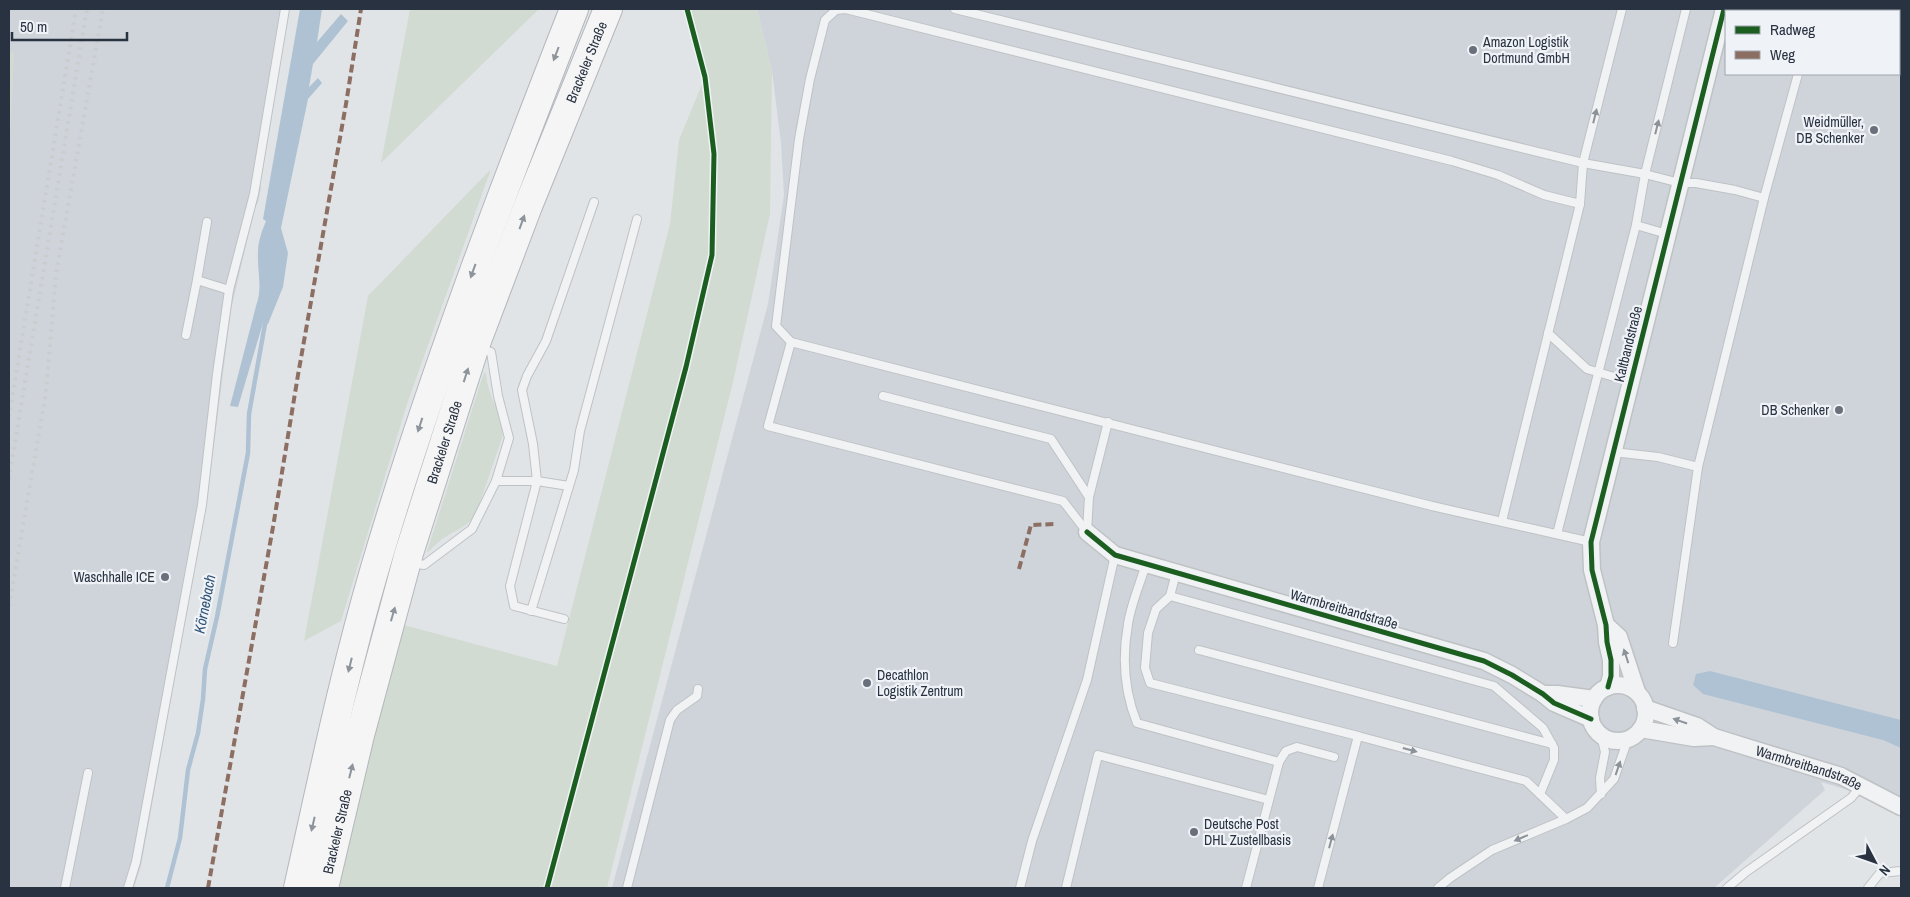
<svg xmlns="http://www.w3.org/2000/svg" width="1910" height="897" font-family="'Archivo Narrow',sans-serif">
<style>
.built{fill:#cfd4da;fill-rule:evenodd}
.green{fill:#d2dbd2}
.water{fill:#afc2d3}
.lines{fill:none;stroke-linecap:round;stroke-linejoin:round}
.stream{stroke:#afc2d3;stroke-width:4.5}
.service-casing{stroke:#bfc2c5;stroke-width:10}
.minor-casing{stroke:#bfc2c5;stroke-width:19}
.trunk-casing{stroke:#b3b7bc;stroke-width:30}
.service{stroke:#f1f2f3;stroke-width:8}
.minor{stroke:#f1f2f3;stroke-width:16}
.trunk{stroke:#f5f5f6;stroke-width:28}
.rail{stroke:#caccce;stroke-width:4;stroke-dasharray:2.5 5;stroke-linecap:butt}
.quiet{stroke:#8d6e63;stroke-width:4;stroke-dasharray:8 4;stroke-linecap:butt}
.cycleway-casing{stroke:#eff2f6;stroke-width:8}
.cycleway{stroke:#1b5e20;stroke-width:5}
.oneway{fill:#8e949c}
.oneway2{fill:#8c929a}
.poi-dot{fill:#69707b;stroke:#eff2f6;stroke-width:2}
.labels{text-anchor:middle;stroke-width:4.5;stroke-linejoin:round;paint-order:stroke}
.poi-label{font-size:14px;fill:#283241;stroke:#eff2f6;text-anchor:start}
.street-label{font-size:14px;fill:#283241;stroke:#eff2f6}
.water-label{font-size:15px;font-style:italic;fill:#305476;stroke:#eff2f6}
</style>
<rect width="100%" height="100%" fill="#e1e4e7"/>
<g class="built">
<path d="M 9,9 L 289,9 L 259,180 L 261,188 L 258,203 L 255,207 L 231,310 L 208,493 L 141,866 L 134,888 L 9,888 Z"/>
<path d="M 757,9 L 1901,9 L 1901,806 L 1821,782 L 1825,790 L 1714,888 L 612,888 L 768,304 L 784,195 L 781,143 L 772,71 ZM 1726,11 L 1899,11 L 1899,74 L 1726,74 Z"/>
</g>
<g class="green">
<path d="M 410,9 L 539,9 L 381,163 Z"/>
<path d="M 687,9 L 757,9 L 772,71 L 770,214 L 733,382 L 607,888 L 338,888 L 400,624 L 557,666 L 670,224 L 679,140 L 705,77 Z"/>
<path d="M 9,52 L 14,53 L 9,167 Z"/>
<path d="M 491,169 L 407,404 L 341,621 L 304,641 L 368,296 Z"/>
<path d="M 484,372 L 486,374 C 487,379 487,385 489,389 C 494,409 506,415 502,438 L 476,514 C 468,526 458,529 447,536 C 440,540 434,546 428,552 L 427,552 Z"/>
</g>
<g class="water">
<path d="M 300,9 L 322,9 L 317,42 L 341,14 L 348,21 L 313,64 L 309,87 L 318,78 L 322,83 L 308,99 L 281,228 L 288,253 L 283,287 L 268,324 L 263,323 L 238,407 L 230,406 L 256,306 C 263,287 257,272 258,252 C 258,241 262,231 266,221 L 263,219 Z"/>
<path d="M 1710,671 L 1901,720 L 1901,748 L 1883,740 L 1703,694 L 1693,685 L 1696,674 Z"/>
</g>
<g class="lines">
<path class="stream" d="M 167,888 L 180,838 L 188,770 L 198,733 L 203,699 L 205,669 L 217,617 L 248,453 L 249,414 L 265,324"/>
<defs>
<g id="service">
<path d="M 955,9 L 1583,163 L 1645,174 L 1680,183 L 1696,183 L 1735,190 L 1764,198"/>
<path d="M 1815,11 L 1815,9"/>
<path d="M 207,222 L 197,280 L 229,290"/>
<path d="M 1636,225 L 1667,234"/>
<path d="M 1548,333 L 1587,369 L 1631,382"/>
<path d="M 186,335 L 197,280"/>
<path d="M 791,342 L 1432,506 L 1591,542"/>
<path d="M 883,396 L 1051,439 L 1089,497 L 1087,532"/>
<path d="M 1613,452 L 1658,457 L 1698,467"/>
<path d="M 496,481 L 537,481 L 510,586 L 514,606 L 564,619"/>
<path d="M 569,486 L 537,481 L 533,444 L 522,390 L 527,376 L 546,341 L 594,202"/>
<path d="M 1089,497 L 1108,422"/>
<path d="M 1502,521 L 1580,204 L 1583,163 L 1622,9"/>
<path d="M 1087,532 L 1063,501 L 768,426 L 791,342 L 776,326 L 799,139 L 810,79 L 825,20 L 836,10 L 846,9 L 1452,161 L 1498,175 L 1544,195 L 1580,204"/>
<path d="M 1557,534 L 1636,225 L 1645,174 L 1686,9"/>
<path d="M 412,563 L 424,565 L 472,529 L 496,481 L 509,438 L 498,396 L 491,352 L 480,348"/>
<path d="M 1146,564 C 1140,584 1131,604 1128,624 C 1122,658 1124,691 1137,723 L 1279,762"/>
<path d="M 1170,596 L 1176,573"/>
<path d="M 531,611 L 574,470 L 580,431 L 637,219"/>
<path d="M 1673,643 L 1698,467 L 1764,198 L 1798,74"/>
<path d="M 1199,650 L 1552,744"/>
<path d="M 1358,736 L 1150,683 L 1145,668 L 1148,633 L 1156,609 L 1170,596 L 1494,686 L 1543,728 L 1554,748 L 1554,760 L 1540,794"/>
<path d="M 1601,794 L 1600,778 L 1605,752 L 1601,735"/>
<path d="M 65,888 L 88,773"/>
<path d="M 128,888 L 136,862 L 202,505 L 217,374 L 229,290 L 254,194 L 285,9"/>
<path d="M 627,888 L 670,720 L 677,710 L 697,696 L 698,689"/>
<path d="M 1020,888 L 1032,841 L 1087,680 L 1115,555"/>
<path d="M 1066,888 L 1098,755 L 1269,800"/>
<path d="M 1246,888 L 1279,762 L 1286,751 L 1297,747 L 1334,757"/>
<path d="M 1318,888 L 1358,736 L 1526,781 L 1566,819"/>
<path d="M 1438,888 L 1450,878 L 1492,850 L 1566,819 L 1587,808 L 1614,779 L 1628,739"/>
<path d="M 1727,888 L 1746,872 L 1851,798 L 1862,785"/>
<path d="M 1868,888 L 1880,873 L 1901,871"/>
</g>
<g id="minor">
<path d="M 1087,532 L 1115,555 L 1484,661 L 1512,675 L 1543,694 L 1554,703 L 1591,719"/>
<path d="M 1606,625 L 1619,637 L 1637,692"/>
<circle cx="1618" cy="713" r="28"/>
<path d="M 1608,687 L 1611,676 L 1611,660 L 1607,642 L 1606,625 L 1592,570 L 1591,542 L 1724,9"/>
<path d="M 1543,694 L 1557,694 L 1594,699"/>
<path id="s1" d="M 1645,708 L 1697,726 L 1714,737 L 1841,776 L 1901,807"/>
<path d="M 1641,729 L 1694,738 L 1714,737"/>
</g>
<g id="trunk">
<path d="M 298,888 C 322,781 344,673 375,568 C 431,378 502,193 574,9"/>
<path id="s2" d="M 324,888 L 360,735 L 409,553 L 475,346 L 528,206 L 608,9"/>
</g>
</defs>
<use href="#service" class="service-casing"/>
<use href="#minor" class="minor-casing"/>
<use href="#trunk" class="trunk-casing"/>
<use href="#service" class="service"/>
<use href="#minor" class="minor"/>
<use href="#trunk" class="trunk"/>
<g class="rail">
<path d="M 9,417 L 76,9"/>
<path d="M 9,479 L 87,9"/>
<path d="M 9,606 L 46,393 L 56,274 L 103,9"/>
</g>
<g class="quiet">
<path d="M 1019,569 L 1031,525 L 1056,524"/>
<path d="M 208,888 L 273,527 L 298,375 L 346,104 L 361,9"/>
</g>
<defs>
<g id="cycleway">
<path d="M 1087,532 L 1115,555 L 1484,661 L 1512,675 L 1543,694 L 1554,703 L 1591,719"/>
<path d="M 1608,687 L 1611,676 L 1611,660 L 1607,642 L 1606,625 L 1592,570 L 1591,542 L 1724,9"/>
<path d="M 547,888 L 686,367 L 712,255 L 714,154 L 705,77 L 687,9"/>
</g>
</defs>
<use href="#cycleway" class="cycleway-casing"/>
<use href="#cycleway" class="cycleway"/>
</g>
<defs><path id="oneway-solid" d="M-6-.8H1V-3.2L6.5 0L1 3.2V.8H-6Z" transform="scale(1.25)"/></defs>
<g class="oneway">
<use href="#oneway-solid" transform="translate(556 54) rotate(111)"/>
<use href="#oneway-solid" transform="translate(522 222) rotate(-70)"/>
<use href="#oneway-solid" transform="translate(473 271) rotate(110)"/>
<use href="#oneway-solid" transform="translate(466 375) rotate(-72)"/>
<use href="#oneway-solid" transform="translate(420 425) rotate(108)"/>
<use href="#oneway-solid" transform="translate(393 614) rotate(-74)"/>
<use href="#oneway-solid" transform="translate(350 665) rotate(104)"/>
<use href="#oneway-solid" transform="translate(351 771) rotate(-76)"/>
<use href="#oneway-solid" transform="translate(313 824) rotate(103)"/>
</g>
<g class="oneway2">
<use href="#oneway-solid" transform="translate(1595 116) rotate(-76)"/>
<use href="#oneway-solid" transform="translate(1657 127) rotate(-76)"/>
<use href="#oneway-solid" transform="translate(1626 656) rotate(-108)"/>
<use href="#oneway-solid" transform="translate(1680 721) rotate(-161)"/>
<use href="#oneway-solid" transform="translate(1410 750) rotate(15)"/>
<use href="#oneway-solid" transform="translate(1618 768) rotate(-71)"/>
<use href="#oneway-solid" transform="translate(1521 838) rotate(157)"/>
<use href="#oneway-solid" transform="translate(1331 841) rotate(-75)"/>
</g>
<g class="poi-dot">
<circle cx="1473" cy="50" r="5"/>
<circle cx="1874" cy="130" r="5"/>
<circle cx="1839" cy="410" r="5"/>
<circle cx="165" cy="577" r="5"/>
<circle cx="867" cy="683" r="5"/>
<circle cx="1194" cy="832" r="5"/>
</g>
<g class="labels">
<g class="poi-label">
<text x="1483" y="47">Amazon Logistik<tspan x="1483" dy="16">Dortmund GmbH</tspan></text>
<text x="1864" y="127" text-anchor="end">Weidmüller,<tspan x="1864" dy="16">DB Schenker</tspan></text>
<text x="1829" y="415" text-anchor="end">DB Schenker</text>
<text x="155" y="582" text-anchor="end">Waschhalle ICE</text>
<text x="877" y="680">Decathlon<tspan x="877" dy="16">Logistik Zentrum</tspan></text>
<text x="1204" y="829">Deutsche Post<tspan x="1204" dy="16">DHL Zustellbasis</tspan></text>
</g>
<g class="street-label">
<text dy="5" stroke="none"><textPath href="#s2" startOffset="868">Brackeler Straße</textPath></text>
<text transform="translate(1628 344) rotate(-76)" y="5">Kaltbandstraße</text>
<text dy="5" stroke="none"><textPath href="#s2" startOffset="462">Brackeler Straße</textPath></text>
<text transform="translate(1344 609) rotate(16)" y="5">Warmbreitbandstraße</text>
<text dy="5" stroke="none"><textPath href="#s1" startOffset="175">Warmbreitbandstraße</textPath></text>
<text dy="5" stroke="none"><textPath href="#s2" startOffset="58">Brackeler Straße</textPath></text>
</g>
<g class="water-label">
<text transform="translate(205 604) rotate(-79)" y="5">Körnebach</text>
</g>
</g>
<rect width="1910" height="897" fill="none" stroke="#283241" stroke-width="20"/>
<rect x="1725" y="10" width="175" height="65" fill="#eff2f6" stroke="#9fa5ae"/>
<rect x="1735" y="26" width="25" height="8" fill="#1b5e20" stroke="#9fa5ae"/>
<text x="1770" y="35" font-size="15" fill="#283241">Radweg</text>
<rect x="1735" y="51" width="25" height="8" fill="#8d6e63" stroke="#9fa5ae"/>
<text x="1770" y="60" font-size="15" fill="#283241">Weg</text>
<g transform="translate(1875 862) rotate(131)" stroke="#eff2f6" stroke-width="4" paint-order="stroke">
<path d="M0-4L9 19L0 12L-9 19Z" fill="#283241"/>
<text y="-8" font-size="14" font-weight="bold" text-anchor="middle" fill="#283241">N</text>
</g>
<path d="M12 32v8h115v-8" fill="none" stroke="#283241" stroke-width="2.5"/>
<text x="20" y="32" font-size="15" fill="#283241" stroke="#eff2f6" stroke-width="4" paint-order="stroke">50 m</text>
</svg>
